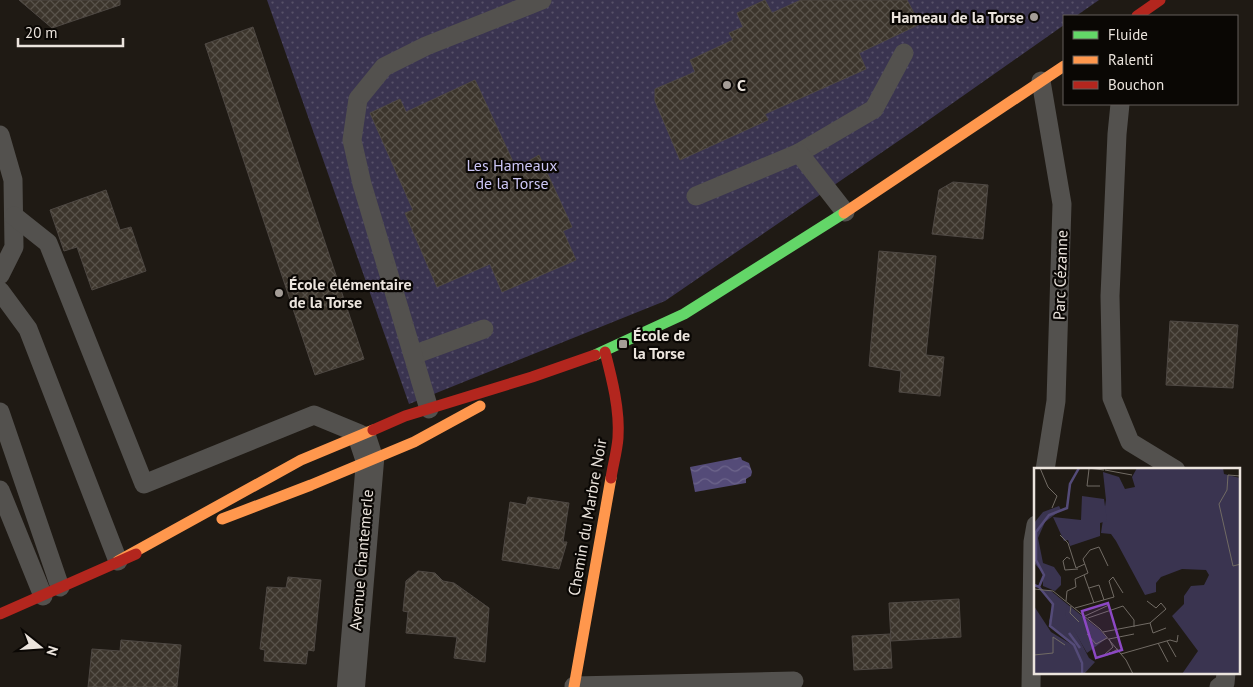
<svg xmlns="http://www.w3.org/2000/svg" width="1253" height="687" font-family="'PT Sans',sans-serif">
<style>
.garden{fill:url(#garden-dots)}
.water{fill:url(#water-waves)}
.building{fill:url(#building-cross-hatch);stroke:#4e4843}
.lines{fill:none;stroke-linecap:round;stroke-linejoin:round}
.lane{stroke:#53514e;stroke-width:19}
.street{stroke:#53514e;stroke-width:28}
.fast{stroke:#63d668;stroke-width:11}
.slow{stroke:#ff974d;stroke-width:11}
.jam{stroke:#b3261e;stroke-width:11}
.poi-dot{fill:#a49d97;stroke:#0a0704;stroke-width:2}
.labels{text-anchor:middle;stroke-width:4.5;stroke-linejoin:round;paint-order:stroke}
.poi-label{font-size:16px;font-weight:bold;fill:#ebe4dd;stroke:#0a0704;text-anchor:start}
.park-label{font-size:16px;fill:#ccc6f5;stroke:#0a0704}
.street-label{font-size:16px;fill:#ebe4dd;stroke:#0a0704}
.inset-river{fill:none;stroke:#544b78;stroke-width:2.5}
.inset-road{fill:none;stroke:#716b64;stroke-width:1}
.view{fill:#8c48c4;fill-opacity:0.15;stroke:#8c48c4;stroke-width:2.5}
.inset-edge{fill:none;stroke:#ebe4dd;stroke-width:2.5}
</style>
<defs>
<pattern id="garden-dots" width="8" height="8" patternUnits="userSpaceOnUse" patternTransform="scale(1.25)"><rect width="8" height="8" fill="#3a3450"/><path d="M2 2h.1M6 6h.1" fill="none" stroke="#575169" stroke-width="1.8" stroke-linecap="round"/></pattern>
<pattern id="water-waves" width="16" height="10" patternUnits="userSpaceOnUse" patternTransform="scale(1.25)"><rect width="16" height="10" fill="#544b78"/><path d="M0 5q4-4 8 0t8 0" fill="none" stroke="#6d658b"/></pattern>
<pattern id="building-cross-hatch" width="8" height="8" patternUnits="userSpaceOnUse" patternTransform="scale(1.25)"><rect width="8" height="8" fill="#3c352c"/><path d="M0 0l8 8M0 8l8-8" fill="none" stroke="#58524a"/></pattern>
</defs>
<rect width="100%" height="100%" fill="#1f1a14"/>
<path class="garden" d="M 267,0 L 1099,0 L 1076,16 L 1064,16 L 1064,25 L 913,131 L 665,301 L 409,404 Z"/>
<path class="water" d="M 741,457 L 742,460 L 749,463 L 752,472 L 751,476 L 746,479 L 746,483 L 695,492 L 690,467 Z"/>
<g class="building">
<path d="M 19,0 L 120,0 L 120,5 L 52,28 Z"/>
<path d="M 765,0 L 772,13 L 801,0 L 907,0 L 920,24 L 859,53 L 866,69 L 765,114 L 768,120 L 680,160 L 655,101 L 655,89 L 695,72 L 690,60 L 733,40 L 729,33 L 743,27 L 737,13 Z"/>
<path d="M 253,27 L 364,359 L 315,375 L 205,44 Z"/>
<path d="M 475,80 L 516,168 L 539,155 L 572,227 L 563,231 L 576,260 L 502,292 L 490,264 L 437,287 L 405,213 L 413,210 L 370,113 L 400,99 L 406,112 Z"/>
<path d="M 953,182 L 988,185 L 983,239 L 932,234 L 939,190 Z"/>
<path d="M 106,190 L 120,230 L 131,227 L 146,271 L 92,290 L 77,247 L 64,251 L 50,210 Z"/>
<path d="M 879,251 L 936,256 L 926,355 L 944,357 L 940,396 L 899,392 L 901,371 L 869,366 Z"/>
<path d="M 1170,321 L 1238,325 L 1233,388 L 1166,385 Z"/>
<path d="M 528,497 L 569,503 L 563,542 L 567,542 L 559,569 L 502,560 L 510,502 L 526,505 Z"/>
<path d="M 418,571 L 435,573 L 443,581 L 454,583 L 489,608 L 485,662 L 454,658 L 457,637 L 406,633 L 408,612 L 403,611 L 406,581 Z"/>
<path d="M 288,577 L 321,580 L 314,651 L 308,650 L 306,664 L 264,661 L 265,650 L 260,649 L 267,587 L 286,588 Z"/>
<path d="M 959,599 L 961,637 L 891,641 L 889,603 Z"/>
<path d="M 890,634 L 892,668 L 854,670 L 852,636 Z"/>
<path d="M 121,640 L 181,645 L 177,687 L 88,687 L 92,649 L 120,651 Z"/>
</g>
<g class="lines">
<g class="lane">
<path d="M 1041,81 L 1062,204 L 1056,401 L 1045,470"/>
<path d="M 1120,104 L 1117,134 L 1110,296 L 1112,398 L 1130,442 L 1176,470"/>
<path d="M 0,135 L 13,180 L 14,247 L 0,275"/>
<path d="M 799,153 L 874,109 L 904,53"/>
<path d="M 696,196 L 799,153 L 845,212"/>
<path d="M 14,216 L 48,243 L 144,484 L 314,415 L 360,434"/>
<path d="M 0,291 L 28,329 L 118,561"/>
<path d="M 413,355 L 484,329"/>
<path d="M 429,409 L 362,184 L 352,140 L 358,99 L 384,67 L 426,46 L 542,0"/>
<path d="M 0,412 L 60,587"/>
<path d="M 0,490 L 43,596"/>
<path d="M 574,686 L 794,681"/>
<path d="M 1031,687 L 1033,542 L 1036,525"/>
<path d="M 1219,687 L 1225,683 L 1226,673"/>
</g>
<path class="street" d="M 351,687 L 370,461 L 363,440"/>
<path class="fast" d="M 595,355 L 684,314 L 844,213"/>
<g class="slow">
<path d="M 844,213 L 1064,66"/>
<path d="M 222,519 L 311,485 L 414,442 L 480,406"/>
<path d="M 118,561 L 301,460 L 373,430"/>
<path d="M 574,687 L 611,478"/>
</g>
<g class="jam">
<path d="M 1137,16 L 1160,0"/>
<path d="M 605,352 C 612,379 620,410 618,438 C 617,451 613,465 611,478"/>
<path d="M 373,430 L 405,416 L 532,377 L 595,355"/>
<path d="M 0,614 L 136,554"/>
</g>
</g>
<g class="poi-dot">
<circle cx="1034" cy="17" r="5"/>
<circle cx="727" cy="85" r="5"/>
<circle cx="279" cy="293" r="5"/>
<rect x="618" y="339" width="10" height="10" rx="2.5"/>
</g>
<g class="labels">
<g class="poi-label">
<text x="1024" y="23" text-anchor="end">Hameau de la Torse</text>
<text x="737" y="91">C</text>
<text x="289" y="290">École élémentaire<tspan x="289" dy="18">de la Torse</tspan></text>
<text x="633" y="341">École de<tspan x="633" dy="18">la Torse</tspan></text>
</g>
<g class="park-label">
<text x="512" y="171">Les Hameaux<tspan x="512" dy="18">de la Torse</tspan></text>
</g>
<g class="street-label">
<text transform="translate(1060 275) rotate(-88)" y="6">Parc Cézanne</text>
<text transform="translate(587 517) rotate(-80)" y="6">Chemin du Marbre Noir</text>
<text transform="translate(361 560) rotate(-85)" y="6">Avenue Chantemerle</text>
</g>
</g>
<g transform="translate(1034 468)">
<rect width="206" height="206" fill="#1f1a14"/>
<path d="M 0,138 L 17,164 L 40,178 L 47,196 L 46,206 L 0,206 Z" fill="#3a3450"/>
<path d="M 103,0 L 189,0 L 190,6 L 206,10 L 206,206 L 148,206 L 164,183 L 138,148 L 150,136 L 150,128 L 157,118 L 170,117 L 175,107 L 172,102 L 148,101 L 127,109 L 122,115 L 122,124 L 111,127 L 82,73 L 77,66 L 67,65 L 72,32 L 69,4 L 85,9 L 91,21 L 101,19 L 98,9 Z" fill="#3a3450"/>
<path d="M 48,28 L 70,31 L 73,53 L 66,55 L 66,68 L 36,78 L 34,72 L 30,73 L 19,49 L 47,52 ZM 25,38 L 27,42 L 11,54 L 4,70 L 9,95 L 20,99 L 27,109 L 27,117 L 21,123 L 9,118 L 9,105 L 1,96 L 0,55 L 9,44 ZM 7,122 L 16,122 L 33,136 L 41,163 L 55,190 L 61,194 L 50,206 L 46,206 L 47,196 L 40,178 L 19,161 L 15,153 L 19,142 L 17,134 Z" fill="#3a3450"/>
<path d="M 33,136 L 66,162 L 73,170 L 53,185 L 31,147 Z" fill="#3a3450"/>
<path class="inset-river" d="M 0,117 L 5,119 L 10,107 L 2,92 L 2,64 L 15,47 L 33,40 L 36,16 L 45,0M 5,119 L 19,136 L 16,158 L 40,177 L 48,195 L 48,206M 35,165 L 46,180"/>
<path class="inset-road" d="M 6,0 L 14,19 L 23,28 L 18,40M 54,0 L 70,2M 55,1 L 53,18 L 66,18M 71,2 L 98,7M 207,8 L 194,7 L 193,22 L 185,36 L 199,98 L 207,96M 26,67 L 34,75 L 42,100 L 51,96M 36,91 L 33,89 L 29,93 L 31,102 L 44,101M 50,107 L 60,135M 55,120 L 65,117 L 70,132M 0,121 L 19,123 L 66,161 L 92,192 L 99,206M 32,133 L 33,123 L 42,119 L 41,111 L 54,105 L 49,91 L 56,82 L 65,79 L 74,98M 37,138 L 36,145 L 45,154M 41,140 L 80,129 L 75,113 L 79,109 L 89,125M 51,148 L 75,137M 54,150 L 89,138 L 100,152 L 100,159M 116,155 L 119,165 L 132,160M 69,164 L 116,155 L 132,141 L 127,135 L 122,140 L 113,133M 53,166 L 62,176 L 73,170M 133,173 L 142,189M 124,175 L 134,194M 76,184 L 73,187 L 84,181M 87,186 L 136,172 L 143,174 L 144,167M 0,187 L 19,185 L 19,169 L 31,177M 70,187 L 79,179 L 75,171 L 100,166"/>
<path class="view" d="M 74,135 L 88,182 L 62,190 L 48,143 Z"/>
<rect width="206" height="206" class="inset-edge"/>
</g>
<rect x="1063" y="15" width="175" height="90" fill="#0a0704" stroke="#645f5b"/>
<rect x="1073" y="31" width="25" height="8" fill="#63d668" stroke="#645f5b"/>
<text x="1108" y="40" font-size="15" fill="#ebe4dd">Fluide</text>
<rect x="1073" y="56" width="25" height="8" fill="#ff974d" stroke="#645f5b"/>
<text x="1108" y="65" font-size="15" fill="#ebe4dd">Ralenti</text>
<rect x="1073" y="81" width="25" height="8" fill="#b3261e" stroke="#645f5b"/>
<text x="1108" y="90" font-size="15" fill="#ebe4dd">Bouchon</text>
<g transform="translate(40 647) rotate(107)" stroke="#0a0704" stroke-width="4" paint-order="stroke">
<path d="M0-4L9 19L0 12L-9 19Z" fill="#ebe4dd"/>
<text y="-8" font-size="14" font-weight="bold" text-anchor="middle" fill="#ebe4dd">N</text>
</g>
<path d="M18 38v8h105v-8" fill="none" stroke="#ebe4dd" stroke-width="2.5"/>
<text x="25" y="38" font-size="15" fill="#ebe4dd" stroke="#0a0704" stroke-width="4" paint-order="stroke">20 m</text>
</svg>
